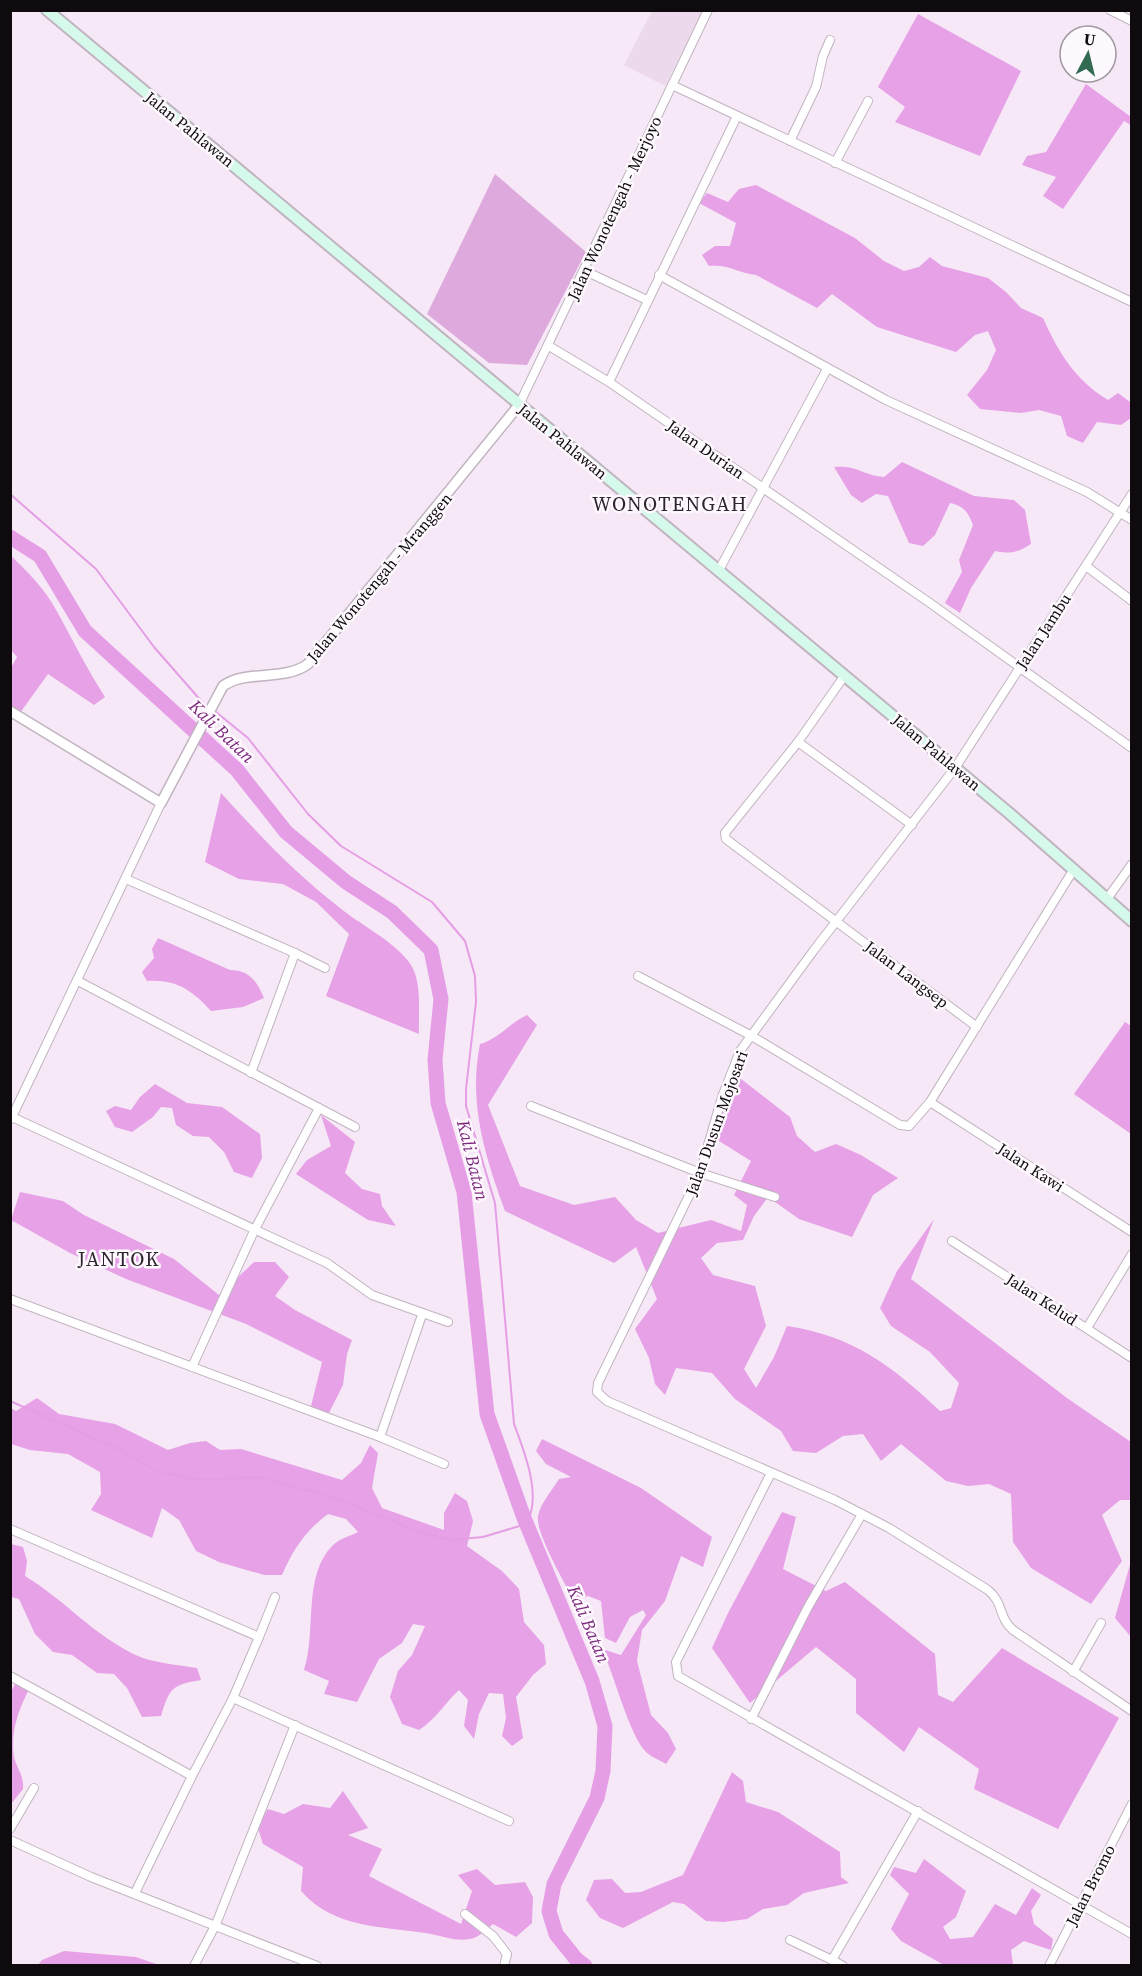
<svg xmlns="http://www.w3.org/2000/svg" width="1142" height="1976" font-family="'Source Serif 4',serif">
  <rect width="100%" height="100%" fill="#f6e8f6"/>
  <!-- built -->
  <path fill="#edd9ec" d="M652,11H703L665,86L624,65Z"/>
  <!-- green -->
  <path fill="#dea9dd" d="M495,174L586,252L527,365L489,363L427,314Z"/>
  <!-- forest -->
  <g fill="#e7a1e7">
    <path d="M918,14L1021,71L980,156L895,122L905,107L878,87Z"/>
    <path d="M1086,84L1131,117V125L1124,121L1063,209L1043,196L1056,177L1022,165L1027,156L1046,152Z"/>
    <path d="M756,185L855,238L884,261L904,271L919,267L930,257L942,266L988,278L1006,292L1021,308L1043,318C1059,353 1074,379 1108,400L1118,393L1130,402L1131,418L1121,425L1097,422L1083,443L1067,436L1061,416L1039,410L1021,413L980,409L967,395L987,370L996,350L988,331L975,335L956,352L877,327L832,294L817,308L756,275C737,273 730,264 709,266L702,255L715,246H730L736,223L699,203L707,193L728,202L739,189Z"/>
    <path d="M902,462L974,496L1014,500L1025,510L1031,544C1017,553 1010,554 995,551L971,588L960,613L945,603L962,572L959,560L973,525C968,512 964,506 950,503L935,535L923,546L909,543L888,496L876,494L862,503L851,495L834,467C857,465 862,475 884,477Z"/>
    <path d="M10,555C27,571 44,588 55,608C72,638 86,668 105,697L94,705L48,674L20,713L11,706V668L17,657L11,650Z"/>
    <path d="M221,793C258,834 296,874 340,908C362,926 391,939 409,962C423,980 418,1012 419,1034L326,996L349,934L316,902L283,884L239,879L205,862Z"/>
    <path d="M158,938L230,970C249,970 257,981 264,998L243,1007L211,1011C192,990 176,979 147,981L142,972L154,958L152,949Z"/>
    <path d="M527,1015L537,1025L488,1105L520,1186L574,1205L615,1197L636,1220L658,1233L711,1220L741,1231L747,1205L734,1195L751,1161L711,1136L736,1075L790,1117L797,1136L815,1152L836,1144L861,1155L898,1178L873,1195L852,1237L799,1219L768,1197L754,1216L743,1240L717,1243L701,1258L713,1275L755,1286L766,1326L744,1369L756,1388L774,1357L787,1326C854,1336 892,1366 940,1411L951,1408L959,1383L930,1352L891,1326L880,1308L897,1271L934,1219L911,1279L1067,1398L1131,1442V1500H1120L1102,1515L1122,1561L1091,1604L1031,1568L1013,1542L1011,1494L989,1484L968,1486L946,1481L901,1444L881,1461L863,1434L843,1436L816,1453L793,1451L781,1431L735,1399L712,1373L676,1368L665,1395L655,1384L649,1358L635,1329L657,1299L636,1247L614,1263L505,1211C485,1156 468,1103 480,1044C498,1039 510,1023 527,1015Z"/>
    <path d="M1125,1022L1131,1026V1134L1074,1094Z"/>
    <path d="M155,1084L187,1103L222,1107L260,1134L262,1158L252,1178L234,1172L224,1152L209,1137L193,1136L176,1125L172,1108L161,1107L153,1117L132,1132L115,1127L106,1111L115,1106L131,1110L140,1097Z"/>
    <path d="M321,1115L355,1142L345,1173L362,1189L380,1194L382,1206L396,1226L368,1220L296,1174L307,1160L331,1146Z"/>
    <path d="M20,1192L63,1201L84,1215L174,1259L219,1295L254,1262H275L289,1277L275,1296L295,1310L352,1340L347,1354L343,1385L327,1417L310,1410L322,1362L246,1324L126,1279L70,1253L11,1220Z"/>
    <path d="M37,1398L59,1414L115,1424L168,1450L190,1443L206,1441L220,1450L241,1449L342,1480L361,1463L370,1445L378,1453L372,1488L382,1508L444,1530V1513L455,1493L467,1501L473,1521L467,1546L502,1571L519,1589L524,1622L544,1645L546,1664L533,1675L516,1697L523,1738L512,1746L502,1736L506,1718L503,1694L489,1693L479,1714L474,1739L464,1726L468,1700L459,1690C444,1704 436,1719 419,1730L402,1724L390,1697L398,1671L412,1655L425,1626L413,1624L402,1643L379,1659L357,1702L324,1694L329,1681L304,1670C317,1630 302,1576 333,1545C339,1539 350,1536 358,1532L346,1519L328,1514C305,1531 293,1550 282,1575H264L219,1562L196,1551L179,1520L162,1508L152,1538L91,1510L101,1494L100,1472L68,1454L30,1450L11,1444V1408L16,1411Z"/>
    <path d="M542,1439L641,1488L712,1537L703,1567L681,1556L665,1601L642,1630L637,1661L651,1715L668,1733L676,1749L666,1764C660,1760 651,1757 646,1752C629,1735 614,1674 602,1649L621,1655L646,1615L643,1610L630,1617L616,1643L605,1638L601,1601L588,1596L574,1602C566,1584 535,1533 538,1516C540,1504 553,1489 559,1479L571,1477L546,1464L536,1451Z"/>
    <path d="M782,1512L796,1517L783,1569L826,1591L845,1582L935,1654L938,1695L953,1702L1002,1648L1119,1718L1058,1829L974,1789L979,1769L919,1727L904,1752L856,1713V1679L816,1647L750,1703L712,1648L728,1613Z"/>
    <path d="M11,1544L23,1547L27,1561L25,1576C65,1600 95,1637 138,1656C155,1663 178,1665 197,1668L201,1680C171,1685 170,1688 161,1716L142,1717L127,1688L114,1674L97,1673L72,1655L53,1652L35,1634L19,1599L11,1597Z"/>
    <path d="M1131,1561V1637L1115,1618Z"/>
    <path d="M17,1680L30,1687C19,1709 10,1731 14,1757C17,1769 24,1775 23,1789L11,1804V1692Z"/>
    <path d="M732,1772L743,1781L746,1802L778,1812L840,1852L841,1877L849,1883L804,1893L787,1905L763,1909L747,1919L724,1922L706,1921L684,1904L673,1902L623,1928L600,1918L586,1900L594,1880L612,1879L625,1893L641,1892L683,1875Z"/>
    <path d="M343,1791L368,1828L348,1835L382,1849L369,1876L461,1924L472,1891L458,1875L477,1869L495,1885L525,1882L533,1897L532,1923L516,1937L493,1924C487,1929 478,1938 470,1939C455,1942 440,1935 425,1933C379,1926 334,1928 301,1891L303,1867L263,1844L257,1825L268,1809L284,1814L303,1804L330,1808Z"/>
    <path d="M924,1859L966,1891L956,1917L943,1927L950,1939L973,1937L995,1904L1016,1915L1032,1888L1041,1895L1031,1911L1034,1924L1053,1939L1051,1950L1024,1941L1011,1950L1013,1965H944L901,1941L891,1929L909,1894L890,1875L894,1867L916,1873Z"/>
    <path d="M64,1951L136,1957L159,1965H38L42,1960Z"/>
  </g>
  <g fill="none" stroke-linecap="round" stroke-linejoin="round">
    <!-- stream -->
    <g stroke="#e59ee5" stroke-width="2">
      <path d="M10,494L96,569L154,647L203,703"/>
      <path d="M10,1401L116,1448L157,1471L185,1478L208,1480L258,1477L338,1499L415,1530L449,1540L483,1537L526,1524C543,1497 524,1451 514,1424L495,1203L466,1106V1089L476,1002L475,976L465,941L432,902L341,846L308,814L248,738L216,712"/>
    </g>
    <!-- river -->
    <path stroke="#e59ee5" stroke-width="15" d="M10,537L40,556L85,631L237,770L286,832L346,882L392,912L431,950L441,999L435,1060L438,1103L464,1192L487,1414L524,1518L592,1681L605,1726L603,1771L597,1798L554,1884L549,1911L556,1934L576,1959L585,1966"/>
    <!-- minor casing -->
    <g stroke="#c1b4c1" stroke-width="10">
      <g id="minor">
        <path d="M1110,10L1132,21"/>
        <path d="M672,85L1132,302"/>
        <path d="M737,116L609,382L930,603L1132,748"/>
        <path d="M790,141L816,87L823,56L830,40"/>
        <path d="M835,163L868,101"/>
        <path d="M585,271L647,300"/>
        <path d="M659,275L886,400L1087,492L1132,520"/>
        <path d="M549,346L609,382"/>
        <path d="M519,405L708,10"/>
        <path d="M1132,494L955,768L814,950L740,1051L722,1097L700,1173L598,1383L597,1392L607,1401L835,1500L889,1528L988,1590C1004,1603 998,1617 1013,1630L1132,1711"/>
        <path d="M1086,566L1132,601"/>
        <path d="M719,570L827,369"/>
        <path d="M845,675L798,742L725,833L726,839L977,1027"/>
        <path d="M798,742L912,825"/>
        <path d="M126,879L295,953L251,1073"/>
        <path d="M1107,899L1132,864"/>
        <path d="M295,953L325,968"/>
        <path d="M638,976L750,1035L900,1125L909,1126L930,1102L1074,869"/>
        <path d="M78,981L355,1127"/>
        <path d="M930,1102L1132,1232"/>
        <path d="M531,1106L700,1173L775,1197"/>
        <path d="M12,1117L327,1263L372,1295L448,1322"/>
        <path d="M11,1119L161,803"/>
        <path d="M952,1241L1132,1358"/>
        <path d="M10,1299L380,1437L444,1464"/>
        <path d="M1087,1328L1132,1254"/>
        <path d="M192,1367L254,1231L319,1108"/>
        <path d="M380,1437L422,1315"/>
        <path d="M771,1473L676,1662L678,1676L1132,1934"/>
        <path d="M10,1529L259,1637L233,1698L192,1776L10,1676"/>
        <path d="M259,1637L275,1597"/>
        <path d="M1073,1672L1101,1623"/>
        <path d="M233,1698L509,1821"/>
        <path d="M751,1719L808,1607L862,1514"/>
        <path d="M10,1829L34,1788"/>
        <path d="M10,1840L91,1877L317,1966"/>
        <path d="M135,1893L192,1776"/>
        <path d="M465,1914L493,1936L507,1954L504,1966"/>
        <path d="M790,1940L832,1960L918,1811"/>
        <path d="M832,1960L843,1966"/>
        <path d="M194,1966L216,1924L295,1725"/>
        <path d="M1049,1966L1132,1804"/>
      </g>
    </g>
    <!-- tertiary casing -->
    <g stroke="#c1b4c1" stroke-width="12">
      <path id="tertiary" d="M10,711L161,803L223,686C247,669 283,682 308,664L519,405"/>
    </g>
    <!-- secondary casing -->
    <g stroke="#c1b4c1" stroke-width="14">
      <path id="secondary" d="M47,10L1009,813L1132,921"/>
    </g>
    <!-- minor -->
    <use href="#minor" stroke="#fff" stroke-width="8"/>
    <!-- tertiary -->
    <use href="#tertiary" stroke="#fff" stroke-width="9"/>
    <!-- secondary -->
    <use href="#secondary" stroke="#d5f9ea" stroke-width="10"/>
  </g>
  <g text-anchor="middle" dominant-baseline="central" stroke-width="5" stroke-linejoin="round" paint-order="stroke">
    <!-- street labels -->
    <g font-size="16" fill="#0e0a0e" stroke="#fef9fe">
      <text transform="translate(190 129) rotate(39)">Jalan Pahlawan</text>
      <text transform="translate(614 208) rotate(-65)">Jalan Wonotengah - Merjoyo</text>
      <text transform="translate(563 441) rotate(39)">Jalan Pahlawan</text>
      <text transform="translate(706 449) rotate(35)">Jalan Durian</text>
      <text transform="translate(379 577) rotate(-50)">Jalan Wonotengah - Mranggen</text>
      <text transform="translate(1043 631) rotate(-57)">Jalan Jambu</text>
      <text transform="translate(937 752) rotate(40)">Jalan Pahlawan</text>
      <text transform="translate(907 974) rotate(37)">Jalan Langsep</text>
      <text transform="translate(716 1123) rotate(-70)">Jalan Dusun Mojosari</text>
      <text transform="translate(1031 1167) rotate(33)">Jalan Kawi</text>
      <text transform="translate(1042 1299) rotate(33)">Jalan Kelud</text>
      <text transform="translate(1090 1885) rotate(-63)">Jalan Bromo</text>
    </g>
    <!-- water labels -->
    <g font-size="18" font-style="italic" fill="#7d2b7f" stroke="#fef9fe">
      <text transform="translate(222 731) rotate(44)">Kali Batan</text>
      <text transform="translate(473 1160) rotate(76)">Kali Batan</text>
      <text transform="translate(589 1624) rotate(67)">Kali Batan</text>
    </g>
    <!-- quarter labels -->
    <g font-size="20" letter-spacing="1.5" fill="#2f252f" stroke="#fef9fe">
      <text x="670" y="504">WONOTENGAH</text>
      <text x="119" y="1259">JANTOK</text>
    </g>
  </g>
  <!-- border -->
  <rect width="1142" height="1976" fill="none" stroke="#0e0a0e" stroke-width="24"/>
  <!-- north arrow -->
  <g transform="translate(1088 54) rotate(7)"><circle r="28" fill="#fef9fe" stroke="#9e999e" stroke-width="1.5"/>
  <path d="M0-4.5L10 22L0 15L-10 22Z" fill="#326a52"/>
  <text y="-9" font-size="16" font-weight="bold" text-anchor="middle" fill="#0e0a0e">U</text>
  </g>
</svg>
